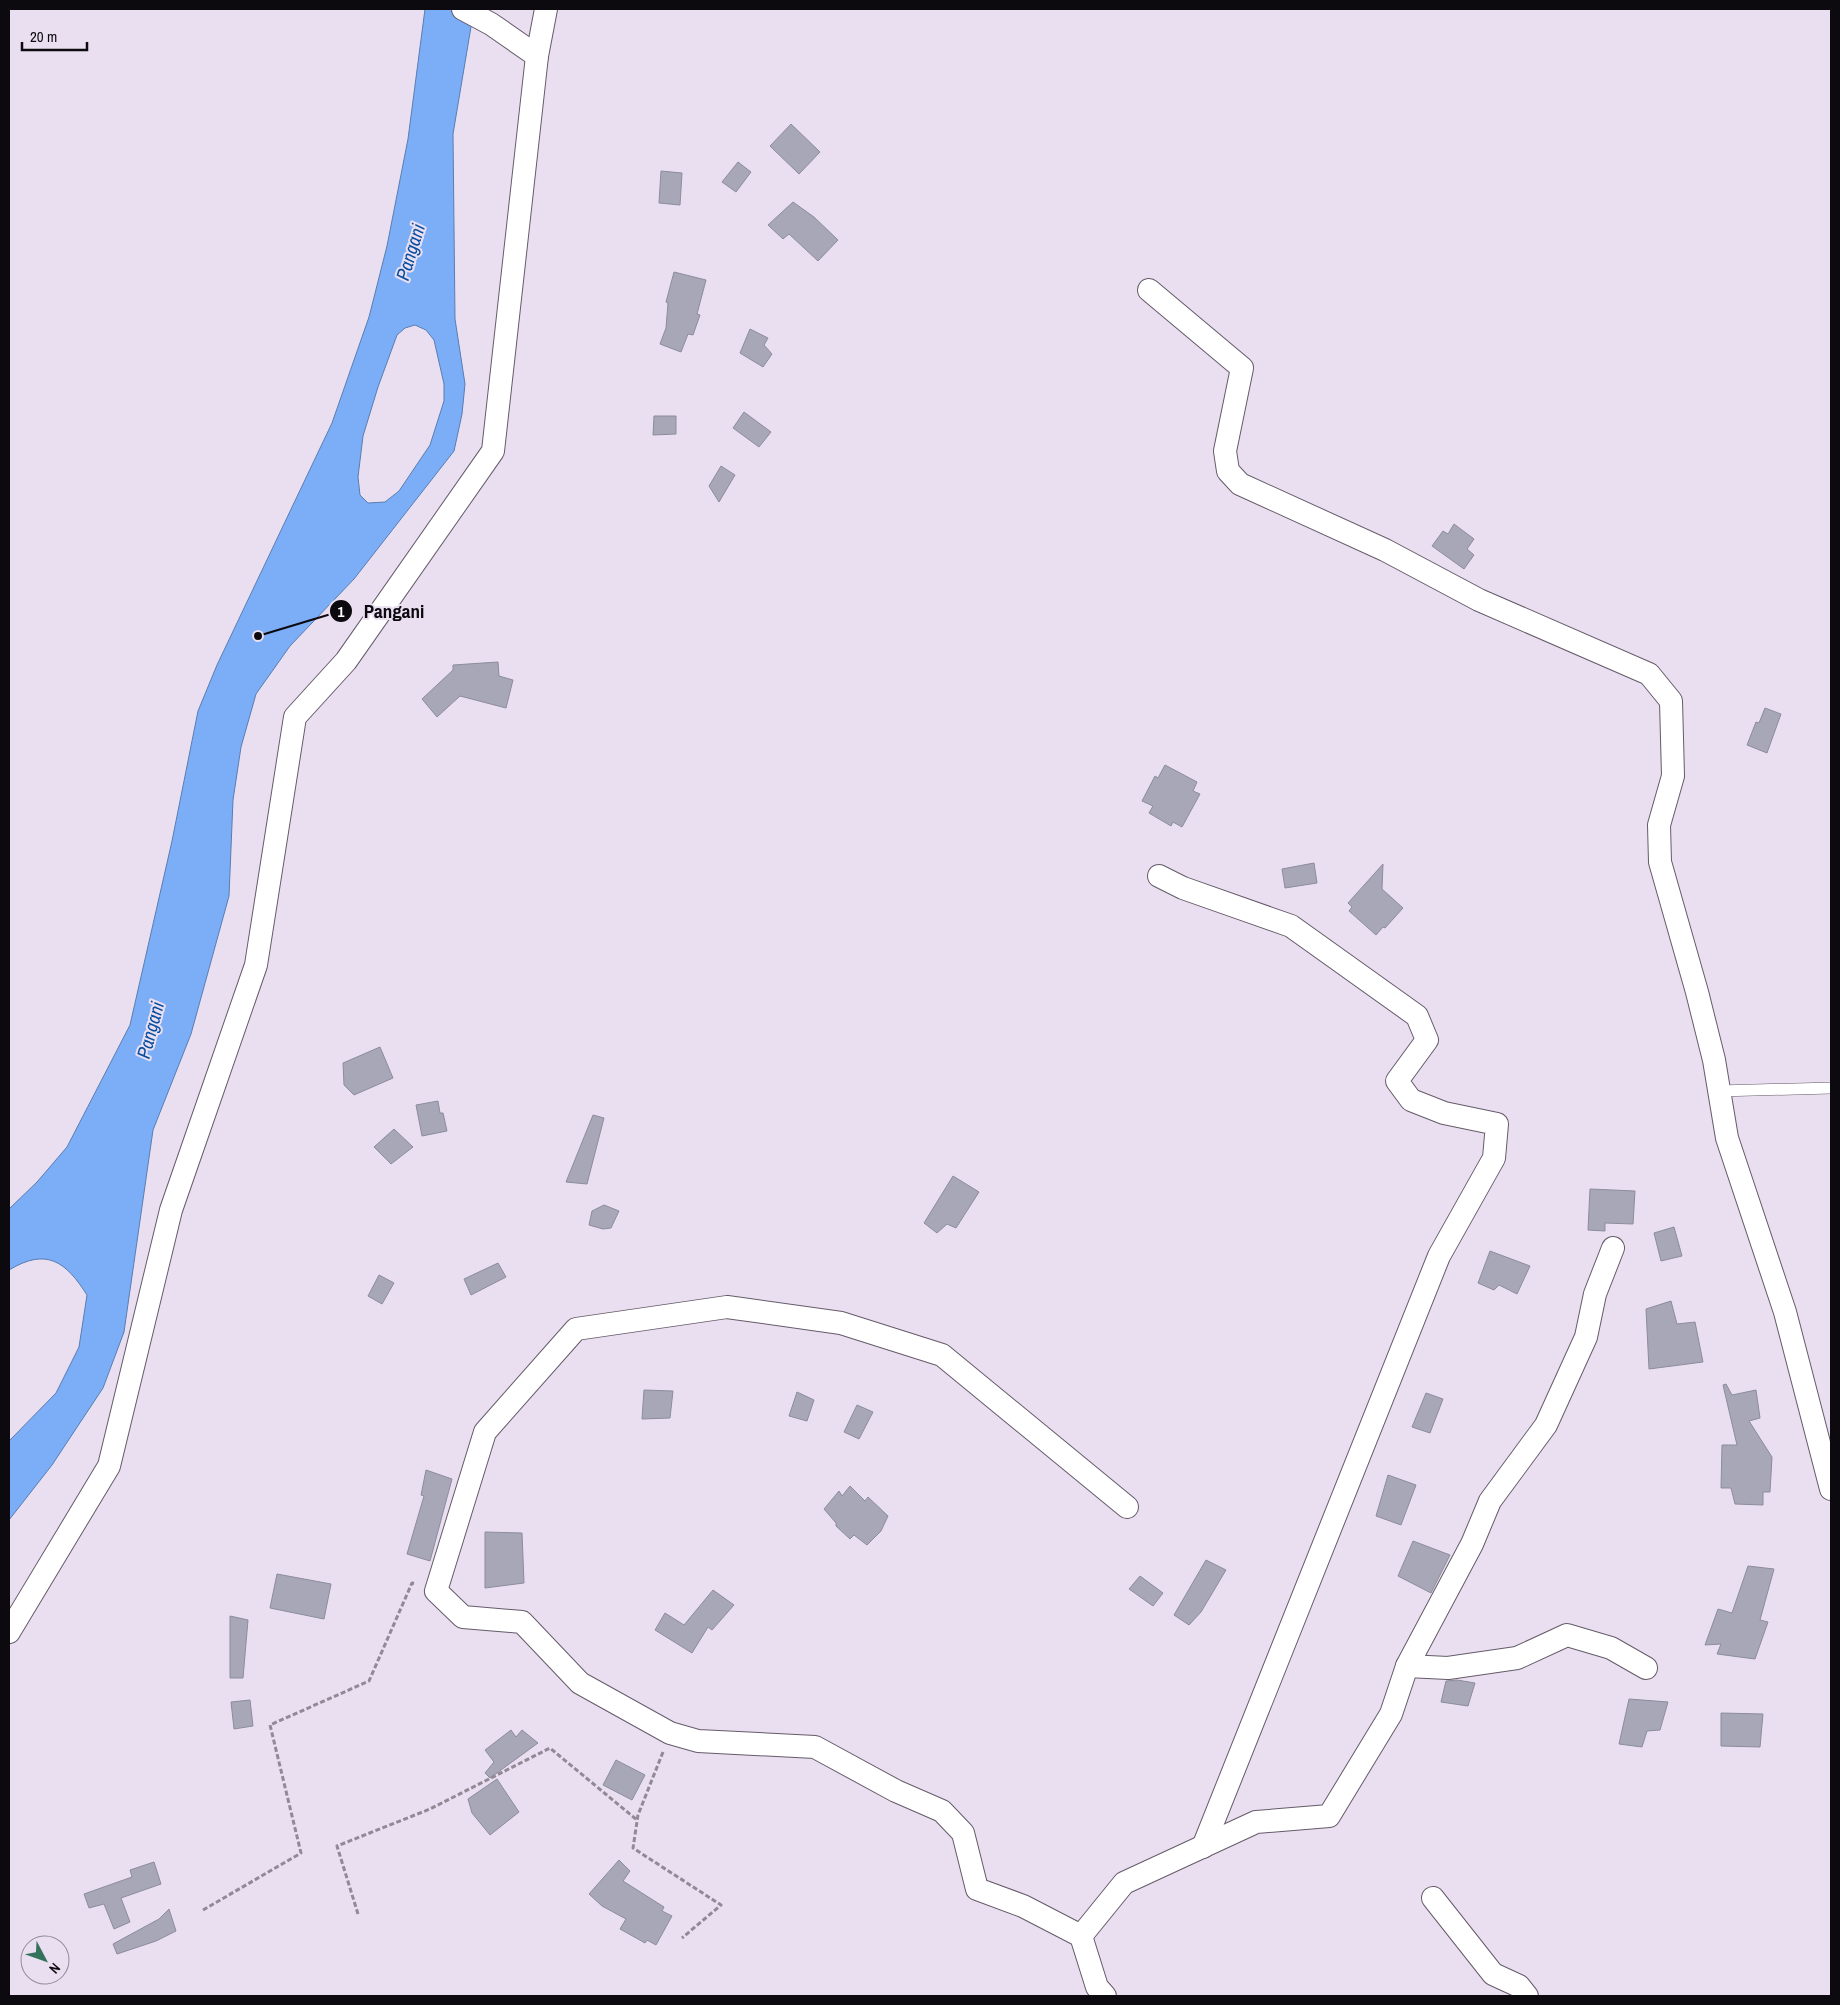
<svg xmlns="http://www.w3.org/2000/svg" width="1840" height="2005" font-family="'Archivo Narrow',sans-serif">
  <rect width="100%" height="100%" fill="#eadff0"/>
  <!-- water -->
  <path fill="#7baef7" stroke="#5a7db1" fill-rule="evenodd" d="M425,9H474L453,134L455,319L465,384L462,414L454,451L354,579L290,646L256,694L241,747L233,800L229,896L191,1034L153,1130L124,1332L103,1388L52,1465L9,1520V1441L56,1393L79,1347L87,1295C66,1262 47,1247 9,1270V1209L37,1182L67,1147L130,1025L172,841L198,711L217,665L332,423L369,317L387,246L408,139ZM415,325L426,330L434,340L444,384V401L430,445L399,491L385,502L368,503L360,495L358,477L363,436L378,387L397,335L405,328Z"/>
  <!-- building -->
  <g fill="#a7a7b8" stroke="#8c8c9d">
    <path d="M791,124L820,152L799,174L770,146Z"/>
    <path d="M738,162L751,172L736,192L722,182Z"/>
    <path d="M661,171L682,173L680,205L659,203Z"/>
    <path d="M793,202L814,217L838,240L818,261L789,234L783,239L768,225Z"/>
    <path d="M674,272L706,280L697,314L700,315L693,335L688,334L681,352L660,344L666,328L668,303L666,302Z"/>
    <path d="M750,329L768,338L764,345L772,354L763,367L740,353Z"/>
    <path d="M744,412L771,432L759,447L733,428Z"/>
    <path d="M654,416H676V434L653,435Z"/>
    <path d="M721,466L735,475L719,502L709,486Z"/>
    <path d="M1454,524L1474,539L1467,549L1474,555L1464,569L1432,546L1443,531L1448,534Z"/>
    <path d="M498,662L499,676L513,680L506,708L460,696L437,717L422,699L453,670V665Z"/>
    <path d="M1765,708L1781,714L1767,753L1747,745L1756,722L1759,723Z"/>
    <path d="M1165,765L1197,782L1193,791L1200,794L1182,827L1173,822L1171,826L1149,813L1153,806L1142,801L1155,776L1158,778Z"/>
    <path d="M1314,863L1317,883L1285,888L1282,869Z"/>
    <path d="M1383,864L1382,889L1403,908L1385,928L1383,927L1376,935L1349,911L1352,907L1348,903Z"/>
    <path d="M380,1047L393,1078L354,1095L344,1085L343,1063Z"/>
    <path d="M438,1101L440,1113H443L447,1131L422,1136L416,1105Z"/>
    <path d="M593,1115L604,1118L587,1184L566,1182Z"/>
    <path d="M394,1129L413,1147L391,1164L374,1147Z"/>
    <path d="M953,1176L979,1192L956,1228L947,1224L937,1233L924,1223Z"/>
    <path d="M1590,1189L1635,1191L1633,1224L1605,1223V1231L1588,1230Z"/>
    <path d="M604,1205L619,1211L611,1228L603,1229L589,1225L592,1211Z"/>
    <path d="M1674,1227L1682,1256L1661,1261L1654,1233Z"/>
    <path d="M1490,1251L1530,1266L1517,1294L1499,1285L1494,1290L1478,1283Z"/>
    <path d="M498,1263L506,1277L471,1295L464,1279Z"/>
    <path d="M379,1275L394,1283L382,1304L368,1296Z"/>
    <path d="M1671,1301L1677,1324L1695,1322L1703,1362L1649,1369L1646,1309Z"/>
    <path d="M1726,1384L1732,1395L1756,1390L1760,1418L1749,1421L1772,1457L1770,1492H1763V1505L1735,1504L1731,1488H1721L1722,1445H1737L1723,1385Z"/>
    <path d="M644,1390L673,1391L670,1418L642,1419Z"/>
    <path d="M797,1392L814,1400L807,1421L789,1416Z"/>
    <path d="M1426,1393L1443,1399L1430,1433L1412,1427Z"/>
    <path d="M857,1405L873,1412L859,1439L844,1432Z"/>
    <path d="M426,1470L452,1479L430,1561L407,1554L424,1496L421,1495Z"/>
    <path d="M1388,1475L1416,1485L1401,1525L1376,1516Z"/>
    <path d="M850,1486L865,1501L868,1497L888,1516L881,1531L867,1545L854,1535L850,1539L836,1526V1523L824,1509L839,1491L842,1496Z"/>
    <path d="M485,1532L522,1533L524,1583L485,1588Z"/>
    <path d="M1413,1541L1450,1555L1431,1593L1398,1576Z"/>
    <path d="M1206,1560L1226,1570L1201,1612L1189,1625L1174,1615Z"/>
    <path d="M1748,1566L1774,1569L1760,1620L1768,1622L1755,1659L1717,1654L1721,1644L1705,1645L1718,1609L1732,1613Z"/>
    <path d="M277,1574L331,1584L324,1619L270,1608Z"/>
    <path d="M1140,1576L1163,1593L1153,1606L1129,1589Z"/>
    <path d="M713,1590L734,1605L712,1630L708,1627L692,1653L655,1630L665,1613L684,1625Z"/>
    <path d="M230,1616L248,1620L243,1678H230Z"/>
    <path d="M1457,1680L1475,1683L1468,1706L1441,1702L1446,1681Z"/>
    <path d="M1629,1699L1668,1702L1660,1730L1647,1731L1642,1747L1619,1744Z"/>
    <path d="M250,1700L253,1726L234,1729L231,1702Z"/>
    <path d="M1721,1713L1763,1714L1760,1747L1721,1746Z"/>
    <path d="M511,1730L516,1737L522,1730L538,1743L490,1778L485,1773L494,1762L485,1750Z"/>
    <path d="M616,1760L645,1775L632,1800L603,1785Z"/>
    <path d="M497,1779L519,1812L490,1835L472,1813L468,1799Z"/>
    <path d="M619,1860L630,1871L623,1881L664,1907L662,1911L672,1916L656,1945L647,1940L645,1943L620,1929L626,1919L602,1906L589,1894Z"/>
    <path d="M154,1862L161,1884L121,1898L130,1922L114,1929L104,1904L89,1908L84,1894L132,1877L130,1870Z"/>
    <path d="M169,1909L176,1931L156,1941L117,1954L113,1944L159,1919Z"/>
  </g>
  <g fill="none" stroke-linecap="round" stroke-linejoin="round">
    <!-- lane casing -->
    <g stroke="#655b69" stroke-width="12">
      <path id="lane" d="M1719,1091L1831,1088"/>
    </g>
    <!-- street casing -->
    <g stroke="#655b69" stroke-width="24">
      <g id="street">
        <path d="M463,9L491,24L537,56"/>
        <path d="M1149,290L1242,368L1225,451L1228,471L1240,484L1385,550L1479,600L1649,674L1671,701L1673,776L1659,825L1660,862L1697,992L1714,1060L1727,1138L1785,1312L1831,1489"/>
        <path d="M1159,876L1183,888L1291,926L1417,1016L1427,1040L1397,1081L1411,1100L1444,1113L1497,1124L1494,1158L1439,1256L1203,1847"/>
        <path d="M1127,1507L942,1355L841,1323L727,1307L576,1329L485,1432L436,1591L463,1617L522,1622L580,1683L670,1733L698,1741L815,1747L896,1791L942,1811L963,1833L977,1889L1023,1906L1081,1936L1124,1883L1256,1822L1329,1816L1391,1714L1407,1666L1448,1668L1517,1658L1567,1635L1611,1648L1646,1668"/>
        <path d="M9,1632L109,1466L171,1210L256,965L295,717L346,661L493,451L537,56L546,9"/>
        <path d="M1407,1666L1472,1544L1490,1501L1546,1425L1586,1337L1595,1294L1613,1248"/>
        <path d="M1433,1898L1493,1974L1519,1986L1527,1996"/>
        <path d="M1081,1936L1097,1987L1105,1996"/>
      </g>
    </g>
    <!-- path -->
    <g stroke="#918995" stroke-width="3" stroke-dasharray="5 2.5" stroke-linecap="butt">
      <path d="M663,1752L638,1815L633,1848L721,1905L682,1938"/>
      <path d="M203,1910L301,1853L270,1725L369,1681L412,1583L416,1584"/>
      <path d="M358,1914L337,1846L430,1809L550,1748L637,1820"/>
    </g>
    <!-- lane -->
    <use href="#lane" stroke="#fff" stroke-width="11"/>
    <!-- street -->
    <use href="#street" stroke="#fff" stroke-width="22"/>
  </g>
  <g text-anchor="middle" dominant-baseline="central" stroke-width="4" stroke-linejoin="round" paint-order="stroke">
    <!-- water labels -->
    <g font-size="19" font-style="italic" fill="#074ea1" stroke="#eadff0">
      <text transform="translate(410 252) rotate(-73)">Pangani</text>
      <text transform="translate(150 1030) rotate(-75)">Pangani</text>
    </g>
  </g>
  <!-- callouts -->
  <path fill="none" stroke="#0d0a0f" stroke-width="2" d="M258 636L341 611"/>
  <g fill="#0d0a0f" stroke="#eadff0" stroke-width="2">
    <circle cx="258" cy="636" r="5"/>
    <circle cx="341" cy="611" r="12"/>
  </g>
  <g font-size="15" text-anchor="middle" font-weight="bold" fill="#fff">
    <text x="341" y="617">1</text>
  </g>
  <g font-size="19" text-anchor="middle" font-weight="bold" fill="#0d0a0f" stroke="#eadff0" stroke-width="4" stroke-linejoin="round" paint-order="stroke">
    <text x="394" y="618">Pangani</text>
  </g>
  <!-- border -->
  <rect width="1840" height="2005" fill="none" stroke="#0d0a0f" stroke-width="20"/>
  <!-- north arrow -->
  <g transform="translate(45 1960) rotate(131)"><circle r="24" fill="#eadff0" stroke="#928a96"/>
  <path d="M0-4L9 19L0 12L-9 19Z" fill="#34715d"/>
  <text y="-8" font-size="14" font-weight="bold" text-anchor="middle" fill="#0d0a0f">N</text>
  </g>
  <!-- scale -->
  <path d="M22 42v8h65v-8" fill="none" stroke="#0d0a0f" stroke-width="2.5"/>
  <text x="30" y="42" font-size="15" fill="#0d0a0f" stroke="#eadff0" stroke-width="4" paint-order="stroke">20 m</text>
</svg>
